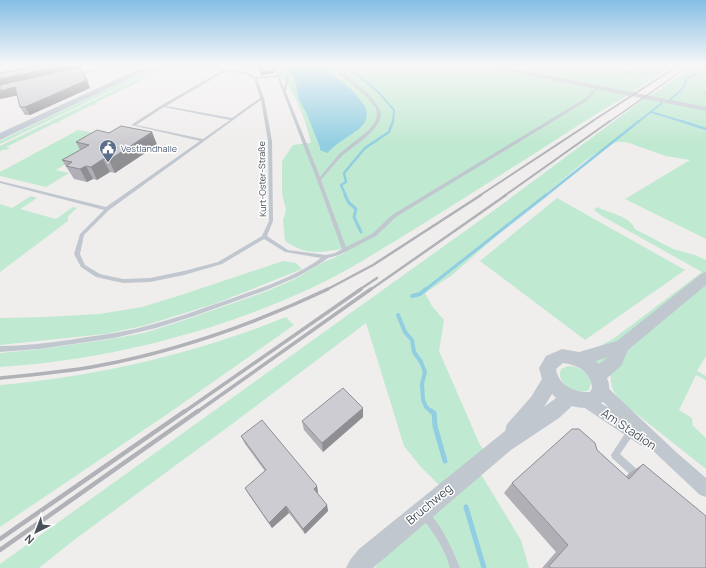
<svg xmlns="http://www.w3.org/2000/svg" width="706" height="568" font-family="Manrope,sans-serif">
  <rect width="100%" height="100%" fill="#f0eded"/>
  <!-- green -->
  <g fill="#c0e9d1">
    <path d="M157,65H164L0,144V141L6,138Z"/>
    <path d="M166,65H172L159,71L162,72H157L132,85L135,86H130L95,103L98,104L92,105L58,122L61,123H55L6,147L10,149C6,150 4,149 0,151V146Z"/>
    <path d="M272,65H672L629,95C601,110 573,129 546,146C485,185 424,224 362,261C259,322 119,360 0,367V353L33,350L105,340L144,333L179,322L265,292L295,279L324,262L345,253L341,249C318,253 305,255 285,241L283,220L286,210L282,193V161L293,145L311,143C307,125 300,106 291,90C286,80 276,75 272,65Z"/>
    <path d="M695,65H706V239L625,199L690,160L666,156L626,142H616L608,146L586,160L519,216L451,276L425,293L432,306L444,320L439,351L480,445L494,463L479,471L521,540L529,568H375L387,553L448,494L420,466L404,446L366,323L228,427L74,540L39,568H0V564L493,211L648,96L656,92Z"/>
    <path d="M78,130L117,137L102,142L56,170L69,173L46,187L0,176V172Z"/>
    <path d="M31,196L37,198L20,209L56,219L73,207L77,208L68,216V221L0,272V204L12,208Z"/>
    <path d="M557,198L685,270L585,340L480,261Z"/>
    <path d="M597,207C609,213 630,216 635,229L673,249L695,255L706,260V356L697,371L706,376V380L696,375L679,410L692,418L693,426L706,438V469L624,404C616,396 610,388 611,377L584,352L596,348L613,339L702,272L602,216L594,210Z"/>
    <path d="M283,261L296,263L302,269L217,303L143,326L105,334L0,345V318L45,317L99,314L142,307L184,294Z"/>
    <path d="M286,317L294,325L166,415L0,527V385C99,376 194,354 286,317Z"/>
    <path d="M568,366C579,366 588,372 591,382L589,390C577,396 555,384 561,369Z"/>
  </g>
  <!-- water -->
  <path fill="#91cee2" d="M285,65H320L352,90L365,106L367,114L365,122L359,129L337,144L327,153L320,150V147L306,112L298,98L296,82Z"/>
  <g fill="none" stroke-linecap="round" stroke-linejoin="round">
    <!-- stream-far4 -->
    <g stroke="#91cee2" stroke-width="2">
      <path d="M342,65L361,77V79C374,85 384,99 394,110L393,122"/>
      <path d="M597,65L617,70"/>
      <path d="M624,72H633"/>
      <path d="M640,73H646"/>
      <path d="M670,100L683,88L687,79L705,67"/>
      <path d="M651,112L684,122"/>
      <path d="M638,122L662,103"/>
    </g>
    <!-- stream-far3 -->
    <g stroke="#91cee2" stroke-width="2.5">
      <path d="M681,121L706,129"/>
      <path d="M346,196L341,185L346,182L344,173L365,148L389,132L393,121"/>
      <path d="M545,196L639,121"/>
    </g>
    <!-- stream-far2 -->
    <g stroke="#91cee2" stroke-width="3">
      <path d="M345,195L349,203L356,209L354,217L361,232"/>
      <path d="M425,290L546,195"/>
    </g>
    <!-- stream-far1 -->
    <g stroke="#91cee2" stroke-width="4">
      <path d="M412,296L420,294L426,289"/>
      <path d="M398,315L405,332L412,340L414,352L421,362L425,372L422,384L423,400L426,407L432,412"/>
    </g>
    <!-- stream -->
    <g stroke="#91cee2" stroke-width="5">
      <path d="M431,411L434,413L435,426L445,461"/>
      <path d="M466,507L484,568"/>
    </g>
    <!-- service -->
    <g fill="#c0c7ce" fill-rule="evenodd">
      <path d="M192,65L246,72L255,77L277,75L273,65H275L284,88L288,70L290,69L286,92L320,177L339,154L369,130L376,120L377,114L376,108L365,95L329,65H331C343,73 380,99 381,114C381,131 352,146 341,157C334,164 328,172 321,180L346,247L372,234L392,215L586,98L597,86L599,87L588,100L396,217L376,236L339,255L328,258L318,265L297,277L264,291L194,316L156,328L114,338L39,349L0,352V346C23,346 46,343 69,340C91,336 113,334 135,329C169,321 201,309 233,298C264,287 295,277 321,258L285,252L264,239L222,264L184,275L150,282L123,283L96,277L81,267L74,254L80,234L104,210L0,183V181L106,207L200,141L131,125L162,105L223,70L193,66ZM226,71L245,74L254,78L260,98L232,118L166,106ZM277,77L317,180L342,249L335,253L326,255L288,250L267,236L273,221L272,141L264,98L257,79ZM261,100L268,141L269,221L262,236L218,262L184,271L150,278L123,279L100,274L85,265L80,254L84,235L109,210ZM164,107L230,120L203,139L136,125Z"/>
      <rect x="704" y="92" width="2" height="2"/>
      <path d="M631,428L634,429L635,432L620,454L641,473L642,476L641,479L638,480L635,479L612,458L611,455L628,429Z"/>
      <path d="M425,511C438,516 455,555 460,568H450C445,549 434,533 422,518L421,515L422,512Z"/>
    </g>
    <!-- minor -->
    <g fill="#c0c7ce" fill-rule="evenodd">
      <path d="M109,65H117L69,78L66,76Z"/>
      <path d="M601,384L606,386L676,452L706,478V497L700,495L648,446L645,447L640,445L582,406L580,401L582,396L587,395L609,408L596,394L594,390L596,386Z"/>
    </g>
    <!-- tertiary -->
    <g fill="#c0c7ce" fill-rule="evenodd">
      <path d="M484,65H496L706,107V111L487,67Z"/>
      <path d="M706,272V285L628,350L621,366L607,378C617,403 592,412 572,406L559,418L511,450L373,568H346L350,560L359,549L505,431L507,424L531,397L542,379L539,368L546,356L562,349L579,352L617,341L701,274ZM608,357L599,364L596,361ZM563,363C578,365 591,372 592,388L590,392C575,393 558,385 556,369ZM552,394L556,398L544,407Z"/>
    </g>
    <!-- secondary -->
    <path fill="#c0c8d2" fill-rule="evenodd" d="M148,65H157L0,140V133Z"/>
    <!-- rail-far4 -->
    <g stroke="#b0b2b7" stroke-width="1.5">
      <path d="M591,122L679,65"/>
      <path d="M609,122L690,65"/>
    </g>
    <!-- rail-far3 -->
    <g stroke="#b0b2b7" stroke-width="2">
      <path d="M479,196L593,121"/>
      <path d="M504,196L610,121"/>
    </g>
    <!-- rail-far2 -->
    <g stroke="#b0b2b7" stroke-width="2.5">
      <path d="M326,290L373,265L481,195"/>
      <path d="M359,290L377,278"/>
      <path d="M370,290L506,195"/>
    </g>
    <!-- rail-far1 -->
    <g stroke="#b0b2b7" stroke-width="3.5">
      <path d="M0,378C32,375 65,372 97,366C177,351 254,324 328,289"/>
      <path d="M184,412L361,289"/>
      <path d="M197,412L371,289"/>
    </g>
    <!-- rail -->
    <g stroke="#b0b2b7" stroke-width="4.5">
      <path d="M0,539L185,411"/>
      <path d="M0,550L198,411"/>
    </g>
  </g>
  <!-- wall -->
  <g fill="#afafb5">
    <path d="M35,65H79L90,88L30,115H25L20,107L17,95L0,99V73L36,66Z"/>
    <path d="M152,132L157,145L115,173L110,172L97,180L93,179L87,182L74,179L62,160L80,150L76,142L109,133Z"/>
    <path d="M363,417L323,452L304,430L302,421Z"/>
    <path d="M241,436L317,486L318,494L327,505L328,511L305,534L289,513L272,528L249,495L245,488L265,471L245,444Z"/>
    <path d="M597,450L626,477L628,474L643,464L706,568H542L556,552L504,493L512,483Z"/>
  </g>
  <!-- shaded-wall -->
  <g fill="#8f8f93">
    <path d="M67,65H79L81,70L0,87V79Z"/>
    <path d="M274,71V73L261,75L260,72Z"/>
    <path d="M87,80L90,88L30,115L25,107Z"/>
    <path d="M15,87L19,95L0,99V91Z"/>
    <path d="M152,132L157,145L115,173L109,160Z"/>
    <path d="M103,159L110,172L97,180L91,167Z"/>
    <path d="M86,166L93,179L87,182L80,169Z"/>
    <path d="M363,408V417L323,452L322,443Z"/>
    <path d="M317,486L318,493L315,496L314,489Z"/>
    <path d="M327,505L328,511L305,534L303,529Z"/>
    <path d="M286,506L289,513L272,528L269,523Z"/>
  </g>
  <!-- building -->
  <g fill="#ccccd2" stroke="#8f8f93">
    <path d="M38,65H67L0,79V73L39,66Z"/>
    <path d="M258,65H272L274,71L260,72Z"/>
    <path d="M80,67L87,80L25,107H20L15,87L0,91V85Z"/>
    <path d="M121,126L152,132L109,160L103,159L91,167L86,166L80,169L66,166L72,162L62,160L89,145L76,142L97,130L109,133Z"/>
    <path d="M343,388L363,408L322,443L302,421Z"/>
    <path d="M262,420L317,486L314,489L327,505L303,529L286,506L269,523L245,488L266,470L241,436Z"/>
    <path d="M572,429H579L595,443L597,450L629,479L643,464L706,516V568H551L549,566L568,545L512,483Z"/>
  </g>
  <!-- sky -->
  <linearGradient id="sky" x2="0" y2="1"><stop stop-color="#85bee6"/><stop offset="0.45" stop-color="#f8f7f7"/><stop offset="1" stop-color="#f8f7f7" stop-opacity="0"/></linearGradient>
  <rect width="706" height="144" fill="url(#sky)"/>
  <!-- icons -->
  <defs>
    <g id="civic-pin" transform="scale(0.9)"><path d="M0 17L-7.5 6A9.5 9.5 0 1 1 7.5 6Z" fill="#5c6f8a" stroke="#fff"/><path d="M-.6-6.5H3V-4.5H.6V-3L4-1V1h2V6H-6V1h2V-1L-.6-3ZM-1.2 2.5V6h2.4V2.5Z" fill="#fff"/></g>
  </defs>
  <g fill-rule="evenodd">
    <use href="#civic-pin" x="108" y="148"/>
  </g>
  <g text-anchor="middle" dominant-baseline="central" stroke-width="3" stroke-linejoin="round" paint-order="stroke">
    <!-- far-service labels -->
    <g font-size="9" fill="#4e5e75" stroke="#fff" text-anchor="start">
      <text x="121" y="148">Vestlandhalle</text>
    </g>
    <!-- far-street labels -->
    <g font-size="9" fill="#485058" stroke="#fff">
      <text transform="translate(262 179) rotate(-91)">Kurt-Oster-Straße</text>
    </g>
    <!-- near-street labels -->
    <g font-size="12" fill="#485058" stroke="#fff">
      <text transform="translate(629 429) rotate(34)">Am Stadion</text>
      <text transform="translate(429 504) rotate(-40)">Bruchweg</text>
    </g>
  </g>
  <!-- north arrow -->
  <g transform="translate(36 532) rotate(222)" stroke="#ffffff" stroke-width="3" paint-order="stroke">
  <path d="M0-3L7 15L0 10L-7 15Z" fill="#485058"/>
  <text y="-6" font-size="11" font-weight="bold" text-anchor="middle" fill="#485058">N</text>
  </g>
</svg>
